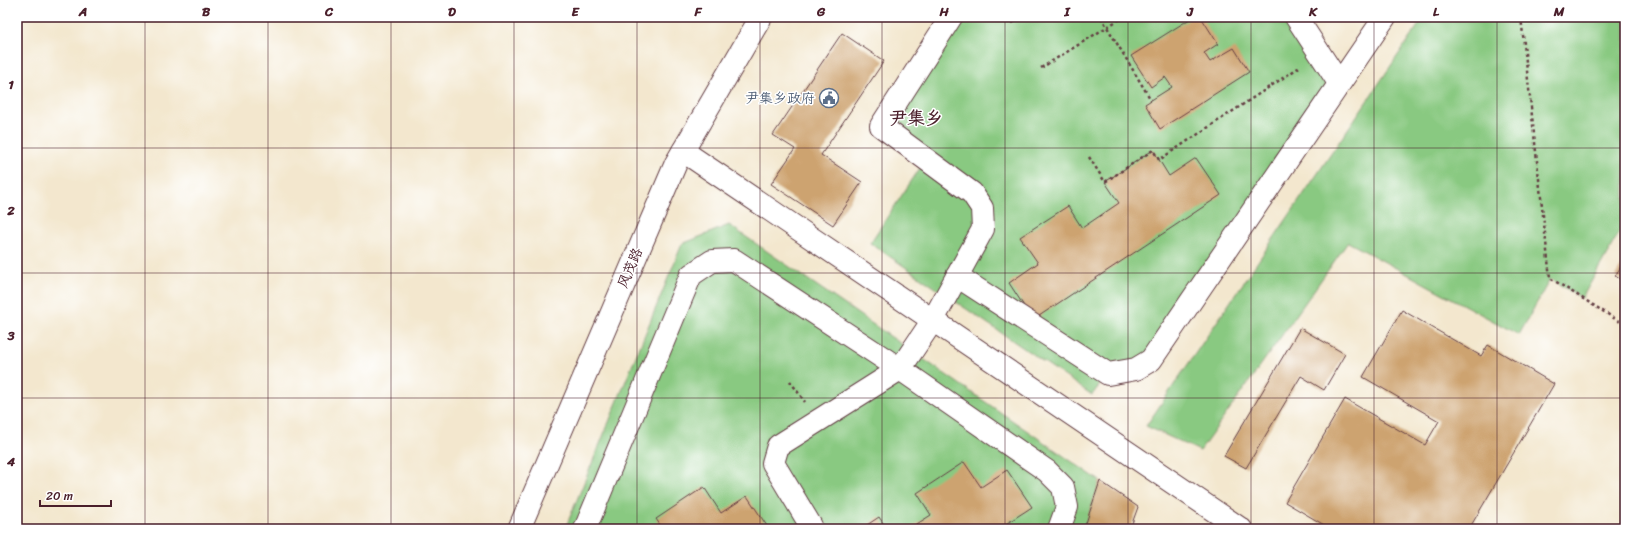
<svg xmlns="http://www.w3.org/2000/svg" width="1642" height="546" font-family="Sriracha,'LXGW WenKai TC',sans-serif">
  <rect width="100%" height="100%" fill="#fff"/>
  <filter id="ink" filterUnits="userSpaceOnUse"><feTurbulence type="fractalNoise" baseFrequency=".025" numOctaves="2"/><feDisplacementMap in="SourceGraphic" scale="8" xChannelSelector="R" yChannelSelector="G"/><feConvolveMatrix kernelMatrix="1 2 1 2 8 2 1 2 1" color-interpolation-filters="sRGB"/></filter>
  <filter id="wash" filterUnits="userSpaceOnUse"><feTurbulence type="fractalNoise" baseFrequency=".012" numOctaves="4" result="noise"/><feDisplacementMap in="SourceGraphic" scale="16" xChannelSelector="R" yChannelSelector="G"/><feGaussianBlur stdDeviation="0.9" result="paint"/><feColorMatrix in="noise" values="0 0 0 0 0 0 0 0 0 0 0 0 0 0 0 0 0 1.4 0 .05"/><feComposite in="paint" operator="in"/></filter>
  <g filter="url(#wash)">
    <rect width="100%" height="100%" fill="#f3e7ce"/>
    <!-- green -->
    <g fill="#89c981" stroke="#6a7456">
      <path d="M951,17H1296L1339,83L1151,360L1108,374L1092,395L870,243L926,159L881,126Z"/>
      <path d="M1424,17H1625V222L1582,298L1550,279L1519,335L1348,242L1200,451L1146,426Z"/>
      <path d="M729,225L1100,481L1084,529H565L682,244Z"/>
    </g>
    <g id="blocks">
      <!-- building -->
      <g fill="#cda36f">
        <path d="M1193,17H1201L1218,44L1204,53L1210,62L1234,48L1249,72L1160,129L1145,104L1172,87L1165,77L1151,87L1131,56Z"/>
        <path d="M842,33L884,61L821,155L862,182L833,225L771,184L795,149L773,135Z"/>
        <path d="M1153,150L1169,176L1196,158L1221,195L1033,320L1009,283L1038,263L1020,237L1068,206L1082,228L1119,203L1105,182Z"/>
        <path d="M1625,260V282L1615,276Z"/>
        <path d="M1402,310L1481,356L1488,345L1554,384L1469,529H1331L1285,502L1345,399L1425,445L1439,421L1363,377Z"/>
        <path d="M1300,328L1345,354L1324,390L1301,376L1246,468L1224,456Z"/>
        <path d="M964,462L981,487L1007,470L1032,507L998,529H909L931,515L917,493Z"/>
        <path d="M1100,481L1138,507L1130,529H1084Z"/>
        <path d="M704,487L721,513L747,496L769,529H663L656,519Z"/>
        <path d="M879,517L887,529H861Z"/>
      </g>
    </g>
  </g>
  <g filter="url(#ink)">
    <use href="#blocks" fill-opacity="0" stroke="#633d43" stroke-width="1"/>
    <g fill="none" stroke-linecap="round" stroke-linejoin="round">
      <!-- minor casing -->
      <g stroke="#633d43" stroke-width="24">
        <g id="minor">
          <path d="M1296,17L1339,83"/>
          <path d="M683,151L1241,529"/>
          <path d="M957,276L1108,374L1136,369L1151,360L1385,17"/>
          <path d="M519,529L676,163L761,17"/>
          <path d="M585,529L691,275L712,261L734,260L900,369L1047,471L1063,487L1067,507L1059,529"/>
          <path d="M810,529L811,526L773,463L778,446L900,369L933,320L983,229L982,208L972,193L881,126L951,17"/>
        </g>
      </g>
      <!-- path -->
      <g stroke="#633d43" stroke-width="2.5" stroke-dasharray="3 3" stroke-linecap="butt">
        <path d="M1101,17L1151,100"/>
        <path d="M1521,17L1550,278L1625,325"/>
        <path d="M1012,23L1021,17"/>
        <path d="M1041,68L1123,17"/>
        <path d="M1089,157L1105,182L1153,150L1159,160L1301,66"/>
        <path d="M790,381L805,402"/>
      </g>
      <!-- minor -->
      <use href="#minor" stroke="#fff" stroke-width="22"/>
    </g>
  </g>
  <!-- grid -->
  <path fill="none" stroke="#4a1f2b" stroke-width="1" stroke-opacity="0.55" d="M145,17V529M268,17V529M391,17V529M514,17V529M637,17V529M760,17V529M882,17V529M1005,17V529M1128,17V529M1251,17V529M1374,17V529M1497,17V529M17,148H1625M17,273H1625M17,398H1625"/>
  <!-- icons -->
  <defs>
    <g id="civic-ring" transform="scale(1)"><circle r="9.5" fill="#fff" stroke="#5c6f8a" stroke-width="1.5"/><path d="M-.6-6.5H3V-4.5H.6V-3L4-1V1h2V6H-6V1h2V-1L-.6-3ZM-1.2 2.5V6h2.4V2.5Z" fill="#5c6f8a"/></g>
  </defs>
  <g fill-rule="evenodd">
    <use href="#civic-ring" x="829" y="98"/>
  </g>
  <g text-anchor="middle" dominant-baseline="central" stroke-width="3" stroke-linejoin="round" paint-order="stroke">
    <!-- service labels -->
    <g font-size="14" fill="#4e5e75" stroke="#fff" text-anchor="end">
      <text x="815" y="98">尹集乡政府</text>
    </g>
    <!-- street labels -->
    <g font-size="14" fill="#4a1f2b" stroke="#fff">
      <text transform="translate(630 268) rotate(-67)">风茂路</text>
    </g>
    <!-- district labels -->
    <g font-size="18" font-weight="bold" fill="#4a1f2b" stroke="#fff">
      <text x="916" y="118">尹集乡</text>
    </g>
  </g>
  <!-- margin -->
  <rect width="1642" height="546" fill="none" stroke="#fff" stroke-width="44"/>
  <!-- scale -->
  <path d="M40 500v6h71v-6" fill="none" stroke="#4a1f2b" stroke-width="2"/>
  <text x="46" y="500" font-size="12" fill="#4a1f2b" stroke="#ffffff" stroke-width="3" paint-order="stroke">20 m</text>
  <rect x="22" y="22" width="1598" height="502" fill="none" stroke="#4a1f2b" stroke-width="1.5"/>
  <g font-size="13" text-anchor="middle" font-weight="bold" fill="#4a1f2b">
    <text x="83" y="16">A</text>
    <text x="206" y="16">B</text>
    <text x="329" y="16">C</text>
    <text x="452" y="16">D</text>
    <text x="575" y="16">E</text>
    <text x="698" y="16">F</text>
    <text x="821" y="16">G</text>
    <text x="944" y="16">H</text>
    <text x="1067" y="16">I</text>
    <text x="1190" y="16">J</text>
    <text x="1313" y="16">K</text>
    <text x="1436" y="16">L</text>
    <text x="1559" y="16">M</text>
    <text x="11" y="89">1</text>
    <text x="11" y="215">2</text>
    <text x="11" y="340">3</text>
    <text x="11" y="466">4</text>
  </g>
</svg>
